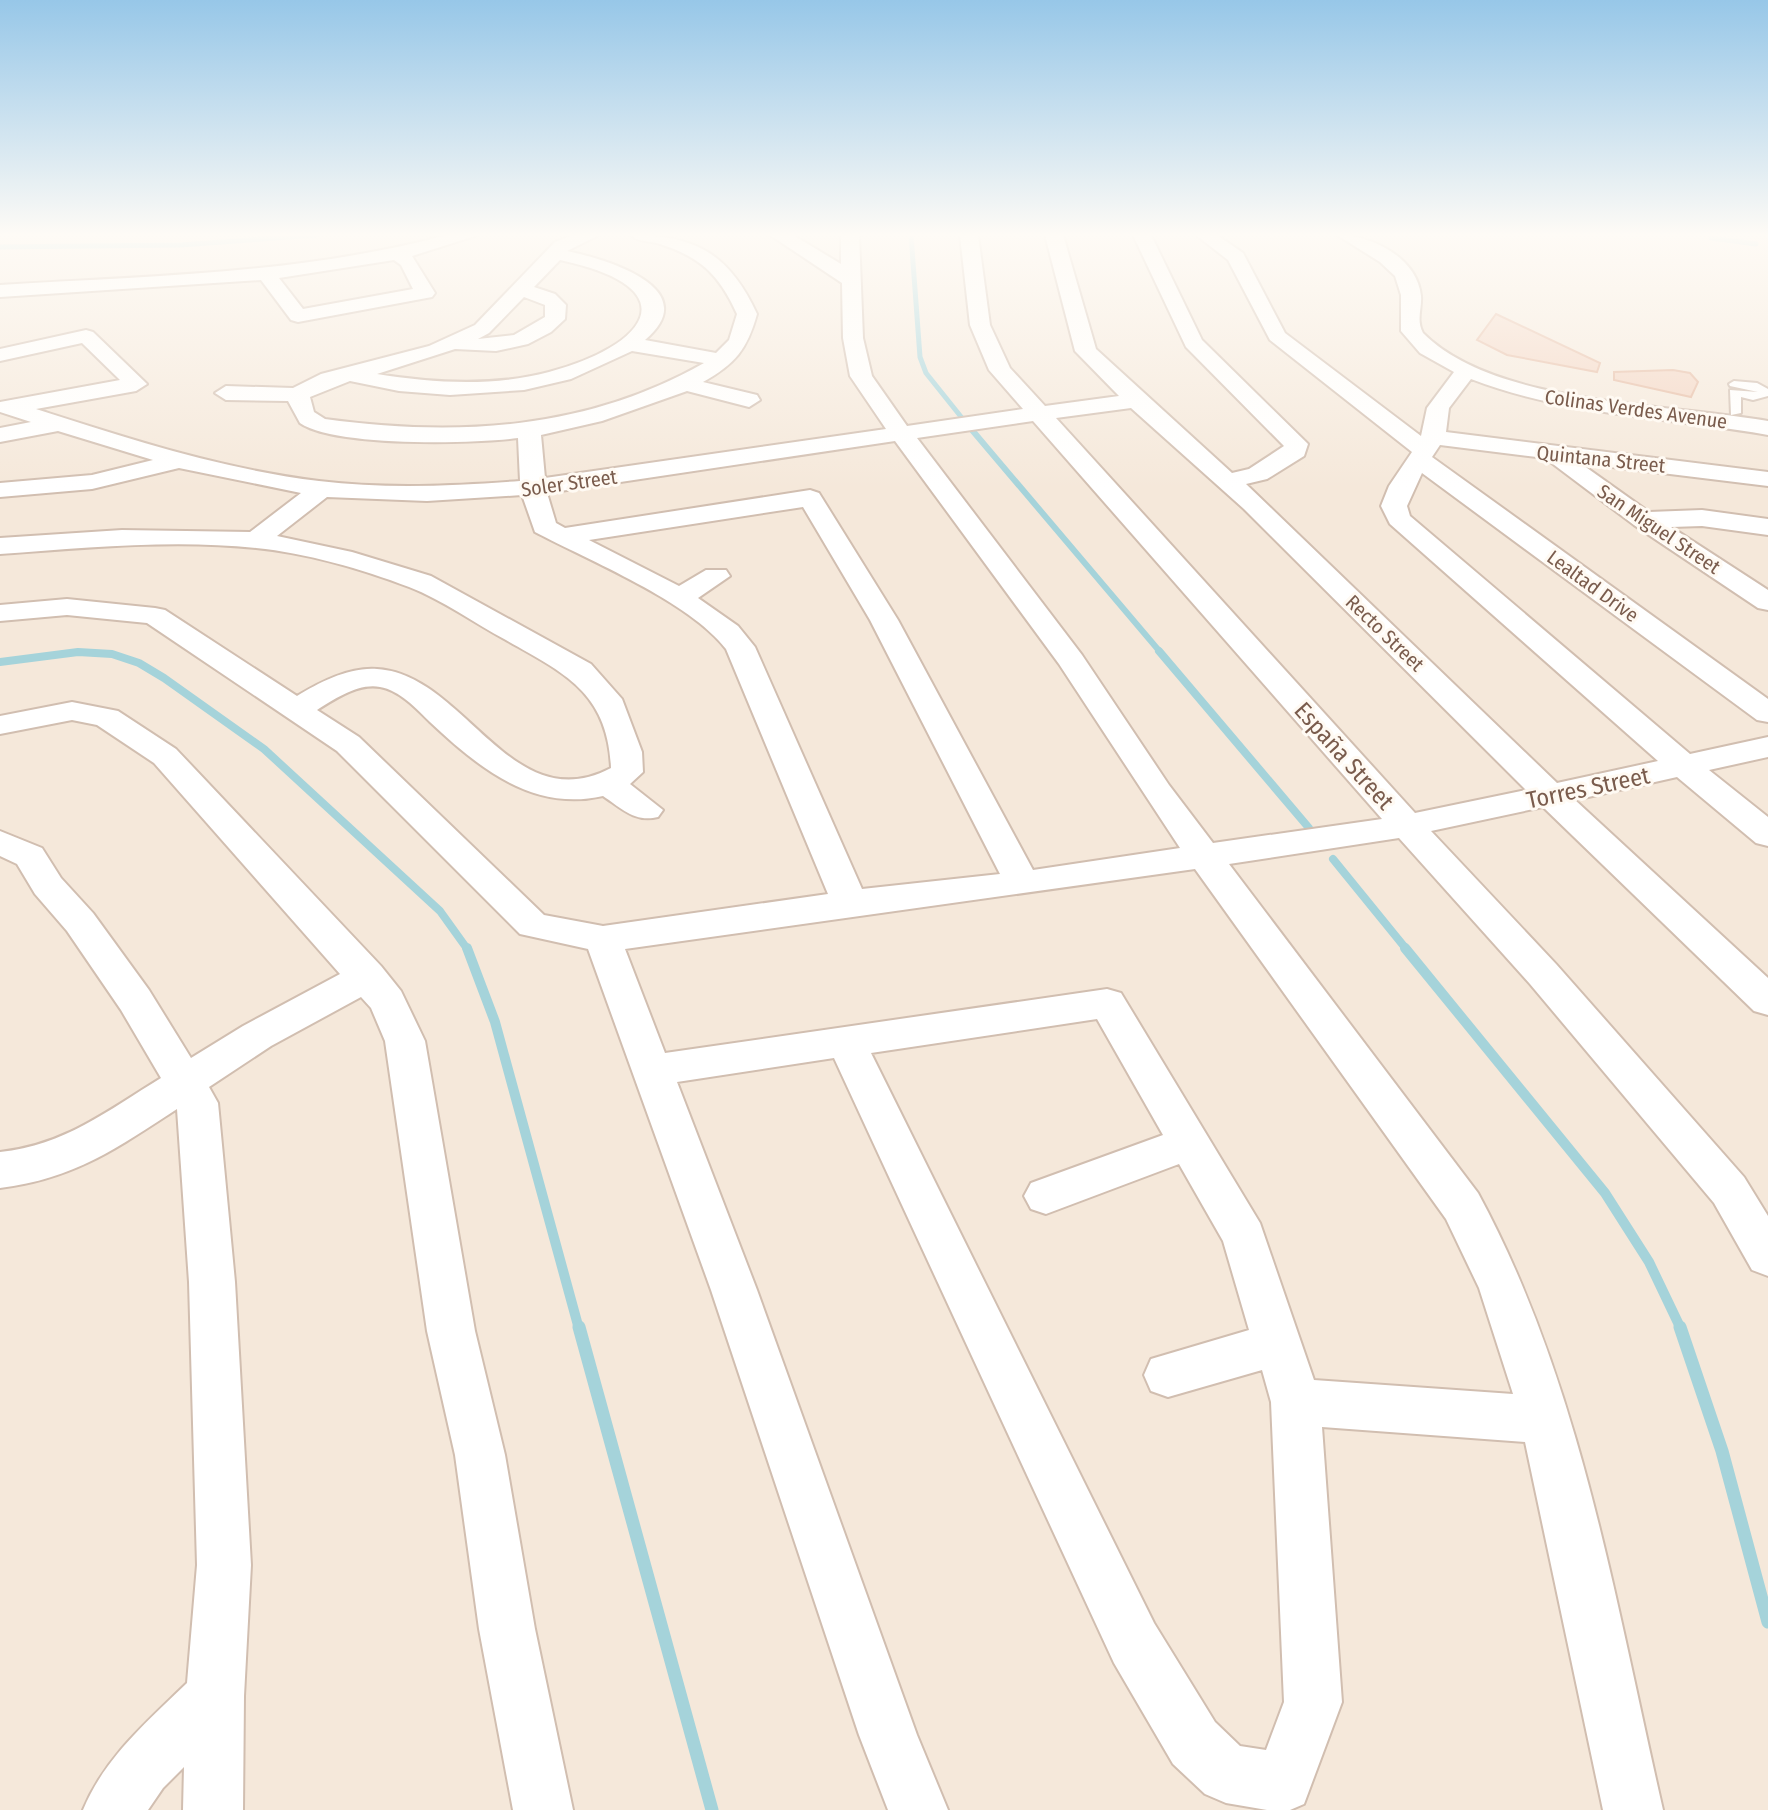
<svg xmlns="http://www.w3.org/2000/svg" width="1768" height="1810" font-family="'Fira Sans Condensed',sans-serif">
  <rect width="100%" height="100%" fill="#fdf6ec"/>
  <!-- residential -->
  <rect fill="#f5e8da" x="0" y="235" width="1768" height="1575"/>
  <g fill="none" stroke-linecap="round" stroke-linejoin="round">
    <!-- stream-far4 -->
    <g stroke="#a5d3da" stroke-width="5">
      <path d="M911,235L920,357L926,373L962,418"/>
      <path d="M1711,238L1756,244"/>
      <path d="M0,247L181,245L316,235"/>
    </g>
    <!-- stream-far3 -->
    <g stroke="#a5d3da" stroke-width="6">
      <path d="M972,430L1161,653"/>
      <path d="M73,653H89"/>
    </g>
    <!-- stream-far2 -->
    <g stroke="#a5d3da" stroke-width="8">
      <path d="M1159,651L1309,828"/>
      <path d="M0,662L78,652L112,654L139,663L164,678L264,749L440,911L468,950"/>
      <path d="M1333,859L1407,950"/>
    </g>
    <!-- stream-far1 -->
    <g stroke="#a5d3da" stroke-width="10">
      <path d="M467,948L495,1022L579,1329"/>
      <path d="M1405,948L1605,1193L1649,1262L1681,1329"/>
    </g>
    <!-- stream -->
    <g stroke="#a5d3da" stroke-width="13">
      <path d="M579,1327L712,1810"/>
      <path d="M1680,1327L1722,1451L1768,1622"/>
    </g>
  </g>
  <!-- building -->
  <g fill="#f3d5c3" stroke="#e6bba3" stroke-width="2">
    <path d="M1496,314L1600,363L1597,372L1507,355L1477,340Z"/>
    <path d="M1673,370L1690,373L1698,382L1691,397L1614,380V372Z"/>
  </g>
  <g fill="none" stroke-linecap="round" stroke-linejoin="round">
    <!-- service casing -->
    <g stroke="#d1beb0" stroke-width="4">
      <path id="service" d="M1734,381L1757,383L1768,389V396L1753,400L1741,397V413L1731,415L1730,390L1758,392L1730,386L1729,384Z"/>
    </g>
    <!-- minor casing -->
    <g stroke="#d1beb0" stroke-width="4">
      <g id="minor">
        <path d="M447,235H478L412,256L435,293L432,297L298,322L291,320L261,280L0,297V285C150,276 302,274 447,235ZM394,260L401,265L413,289L303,309L279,278Z"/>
        <path d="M573,235H599L567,251C605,259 706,288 645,340L716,353L729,340L737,314C720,276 701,257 660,244C650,241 638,242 630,235C696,235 729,254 757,314C747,350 735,364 703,382L757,395L760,400L749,407L687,391L602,421L541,435L545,478L886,429L850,376L843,338L842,283L770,235H793L841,264V235H859L863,338L872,376L907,426L1023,409L989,370L970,325L960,235H978L990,325L1010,368L1045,406L1119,396L1075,351L1045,235H1063L1096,349L1232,473L1249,469L1284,446L1186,347L1133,235H1151L1202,340L1308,444L1304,456L1267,479L1246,484L1557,783L1658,761L1390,524L1381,506L1389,486L1412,452L1270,340L1228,260L1196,235H1217L1243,253L1285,333L1421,436L1427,408L1454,372L1420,353L1401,331V295L1395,276L1380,262L1337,235C1371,235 1417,257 1421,296C1422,309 1416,320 1423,333C1494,405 1671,404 1768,421V435C1669,417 1566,416 1471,379L1449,408L1446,432L1768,472V486L1580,463L1649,512L1702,510L1768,519V535L1702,526L1671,527L1768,590V610L1758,608L1634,525L1545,458L1440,445L1432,457L1768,699V722L1757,720L1422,473L1407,506L1410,516L1690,754L1768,737V757L1709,770L1768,817V846L1756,843L1677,777L1575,800L1768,978V1015L1754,1011L1543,807L1431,831L1556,964L1744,1177L1768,1216V1276L1752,1270L1714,1203L1530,984L1399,838L1229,864L1478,1193C1581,1383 1615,1601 1663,1810H1603L1525,1442L1322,1427L1342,1702L1304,1804L1290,1810H1267L1226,1803L1205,1794L1173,1764L1114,1663L834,1058L677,1082L757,1290L917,1735L948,1810H888L859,1735L711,1290L588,949L520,934L337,751L147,623L67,615L0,621V605L67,599L155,608L165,610L297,696C320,682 349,667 377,669C465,674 511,821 611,768C608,692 564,673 506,640C474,623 443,600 409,587C362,569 306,553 256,548C172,539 84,548 0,554V538L122,530L250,532L301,493L179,468L92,489L0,497V483L92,475L153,460L58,431L0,442V428L31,422L0,412V402L120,380L82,343L0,361V349L86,330L93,332L147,384L136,391L36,409C130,439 221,469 319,481C385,489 453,486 520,481L518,438C473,444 335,447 300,423L288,401L226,400L215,393L226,386L293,388L321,374L429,346L475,325L555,242ZM560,260C691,288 647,346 549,372C493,387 433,383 377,374L455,349L496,351L528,344L551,332L565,319L566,305L555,294L534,287ZM524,297L545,305V317L514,335L478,339L489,333ZM632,351L704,363C586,430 457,437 325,419L314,412L310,397L350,381L399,391L450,395L524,390L571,379ZM1131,408L1244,509L1526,790L1415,813L1056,418ZM1033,421L1382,819L1213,843L1169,785L1082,655L917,438ZM895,441L1059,664L1180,848L1033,870L898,620L819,493L810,490L565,528L556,523L547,493ZM522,495L535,532C590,561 689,601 726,649L828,894L603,926L544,915L359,737L317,710C335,699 358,683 380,687C399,690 417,709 430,722C479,768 533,812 603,796C621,808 635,823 658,817L663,810L630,784L643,772L642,752L622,699L591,664L431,576L352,552L277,536L327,497L427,501ZM803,507L870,620L1000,874L862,889L755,647L738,626L698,598L730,576L726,570H706L679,586L589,540ZM1195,869L1446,1219L1479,1288L1513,1394L1314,1380L1260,1223L1121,993L1107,989L665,1053L625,949ZM1097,1019L1163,1135L1031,1183L1024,1196L1031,1209L1046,1214L1179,1164L1223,1241L1249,1330L1151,1359L1144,1375L1151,1391L1168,1397L1262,1370L1271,1402L1284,1702L1266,1750L1240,1746L1215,1722L1154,1623L871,1053Z"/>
        <path d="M72,702L118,711L176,749L381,966L401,991L425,1041L475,1331L505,1455L535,1629L573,1810H513L479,1629L455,1455L427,1331L385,1041L371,1008L361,997L271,1046L209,1087L218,1103L235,1282L251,1565L244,1696L243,1810H183L184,1767L163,1788L148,1810H83C105,1757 147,1722 187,1683L197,1565L189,1282L177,1109C117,1148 74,1179 0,1188V1152C65,1145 107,1111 161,1078L121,1010L67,931L35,894L17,864L0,856V831L42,848L61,878L93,913L149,990L191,1058L243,1026L340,974L154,763L97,725L72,720L0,734V716Z"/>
      </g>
    </g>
    <!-- service -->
    <use href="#service" fill="#fff" fill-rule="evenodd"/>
    <!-- minor -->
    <use href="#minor" fill="#fff" fill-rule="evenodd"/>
  </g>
  <!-- sky -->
  <linearGradient id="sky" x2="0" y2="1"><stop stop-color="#97c7e8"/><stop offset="0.48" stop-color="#fefbf6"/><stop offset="1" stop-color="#fefbf6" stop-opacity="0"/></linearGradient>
  <rect width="1768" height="489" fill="url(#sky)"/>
  <g text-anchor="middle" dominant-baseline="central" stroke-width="6" stroke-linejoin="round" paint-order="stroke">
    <!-- far-street labels -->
    <g font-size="20" fill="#7a5c4d" stroke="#fffaf3">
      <text transform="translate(1636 409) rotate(8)">Colinas Verdes Avenue</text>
      <text transform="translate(1601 459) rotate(6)">Quintana Street</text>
      <text transform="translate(569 483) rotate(-8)">Soler Street</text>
      <text transform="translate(1659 529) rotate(34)">San Miguel Street</text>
      <text transform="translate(1593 586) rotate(36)">Lealtad Drive</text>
      <text transform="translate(1385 633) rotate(44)">Recto Street</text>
    </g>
    <!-- street labels -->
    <g font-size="24" fill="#7a5c4d" stroke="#fffaf3">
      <text transform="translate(1344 756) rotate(48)">España Street</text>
      <text transform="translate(1588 788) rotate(-12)">Torres Street</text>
    </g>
  </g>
</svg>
